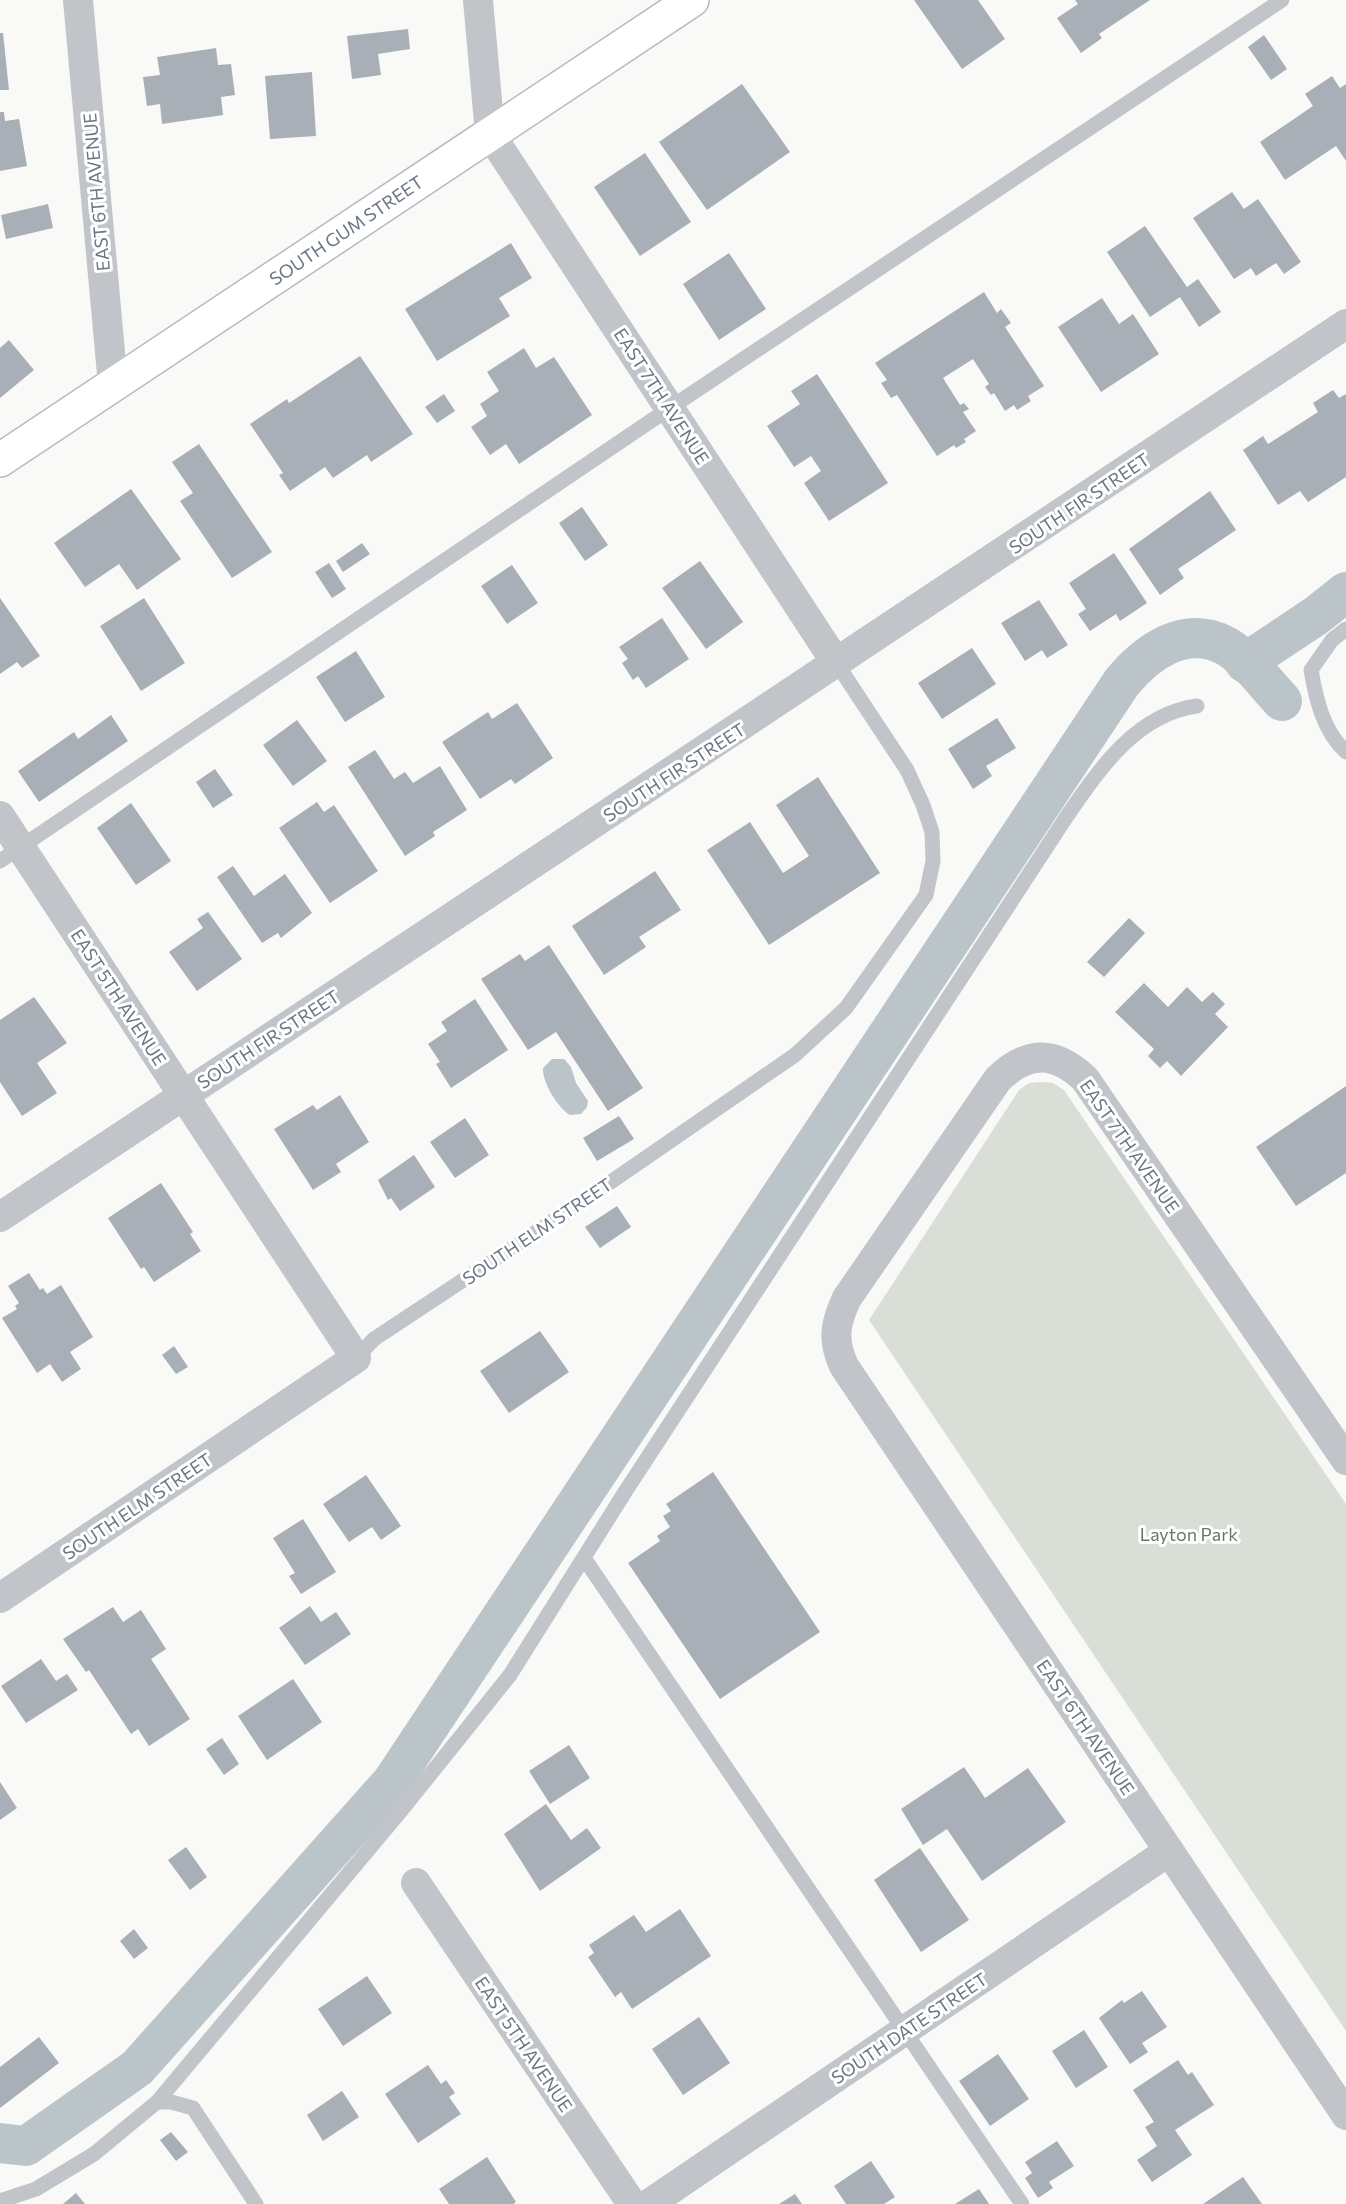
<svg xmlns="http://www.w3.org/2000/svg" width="1346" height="2204" font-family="Commissioner,sans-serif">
  <rect width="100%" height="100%" fill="#f9faf8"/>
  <!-- green -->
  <path fill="#d9ded7" d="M1041,1082L1053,1083L1064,1090L1346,1504V2031L869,1320L1019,1090L1029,1083Z"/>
  <!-- water -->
  <path fill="#bbc4c9" d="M552,1059H564L571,1067L576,1083L588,1101L587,1107L581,1114L570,1115C558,1108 542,1082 543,1068Z"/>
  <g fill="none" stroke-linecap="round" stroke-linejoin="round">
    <!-- canal -->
    <g stroke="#bbc4c9" stroke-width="40">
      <path d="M1245,663L1317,615L1346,592"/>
      <path d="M0,2143L26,2146L137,2068L392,1782L1122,682C1147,652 1185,624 1226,646C1247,658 1265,683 1282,701"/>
    </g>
  </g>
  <!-- building -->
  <g fill="#a9afb6">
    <path d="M914,0H978L1005,39L962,69Z"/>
    <path d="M1075,0H1150L1099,34L1102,38L1081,53L1057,18L1078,4Z"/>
    <path d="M408,29L410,49L378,54L381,75L352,79L347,36Z"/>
    <path d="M0,33H3L9,90H0Z"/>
    <path d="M1264,35L1287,69L1271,80L1248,47Z"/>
    <path d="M216,48L218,65L231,64L235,95L221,97L223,115L162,124L160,104L147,106L143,77L160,75L157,57Z"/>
    <path d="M312,72L316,136L270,139L265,76Z"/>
    <path d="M1332,76L1340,88L1346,84V161L1336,146L1285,180L1260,142L1313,106L1305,94Z"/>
    <path d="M742,84L790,152L707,210L659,142Z"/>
    <path d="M0,112H4L5,121L19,119L27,166L0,171Z"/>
    <path d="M645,153L691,222L640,256L594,187Z"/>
    <path d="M1232,192L1244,209L1258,199L1301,262L1284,274L1276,263L1256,276L1251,268L1234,279L1193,218Z"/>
    <path d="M48,204L53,228L6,239L1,215Z"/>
    <path d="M1145,226L1187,287L1198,279L1221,312L1199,327L1180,297L1150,317L1107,252Z"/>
    <path d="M511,243L532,278L499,298L510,316L437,361L405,309Z"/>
    <path d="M729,253L766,309L719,340L683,284Z"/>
    <path d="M984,292L997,313L1001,309L1011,323L1005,327L1044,386L1028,396L1031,401L1017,410L1014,405L1005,411L994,393L991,395L985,387L989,384L973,359L943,378L960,405L964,403L969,409L963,412L976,431L964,439L966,442L956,448L954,445L937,456L897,395L891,398L881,383L887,380L875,363Z"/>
    <path d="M1102,298L1119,324L1133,314L1159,354L1101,392L1058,327Z"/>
    <path d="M9,340L34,370L0,398V348Z"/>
    <path d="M524,348L536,368L554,357L592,415L519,464L506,444L490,455L471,427L487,416L480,404L499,391L487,372Z"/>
    <path d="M360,356L413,434L371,462L367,455L333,478L325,467L290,491L279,475L283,473L250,424L287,399L289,403Z"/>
    <path d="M817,374L888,483L829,521L804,483L821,471L811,456L794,467L767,426L800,404L791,391Z"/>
    <path d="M1333,390L1339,398L1346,394V477L1308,502L1300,491L1278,505L1243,450L1263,436L1268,444L1318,412L1313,403Z"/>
    <path d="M444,394L455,411L437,423L425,407Z"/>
    <path d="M199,444L272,552L232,578L180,501L193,493L172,462Z"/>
    <path d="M131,489L181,559L137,590L119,564L85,587L54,543Z"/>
    <path d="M1210,491L1236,530L1178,569L1184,578L1160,595L1129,549Z"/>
    <path d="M582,507L608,545L585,561L559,523Z"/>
    <path d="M362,543L370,554L343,572L336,561Z"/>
    <path d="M1114,553L1147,603L1120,621L1116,614L1090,631L1078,614L1086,609L1069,583Z"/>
    <path d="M700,561L743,622L706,649L662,588Z"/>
    <path d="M329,563L346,589L332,598L315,572Z"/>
    <path d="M512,565L538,603L507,624L481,586Z"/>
    <path d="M0,598L40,656L22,668L17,662L0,674Z"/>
    <path d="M144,598L185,663L141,691L100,626Z"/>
    <path d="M1039,600L1068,645L1047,658L1042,650L1025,661L1001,623Z"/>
    <path d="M662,618L689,659L646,688L638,676L633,680L622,663L628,659L619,647Z"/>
    <path d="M972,648L996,684L942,719L918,683Z"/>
    <path d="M356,651L385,697L345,722L316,677Z"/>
    <path d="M517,703L553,758L515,784L511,779L480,799L442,742L488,712L492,719Z"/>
    <path d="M111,715L128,741L39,802L18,771L74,732L78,739Z"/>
    <path d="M997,718L1016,748L986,766L992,776L973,789L948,749Z"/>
    <path d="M297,720L327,761L293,786L263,745Z"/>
    <path d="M375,750L394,779L405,772L413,783L440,766L467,810L433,832L435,836L405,856L348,767Z"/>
    <path d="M215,769L233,795L213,808L196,782Z"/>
    <path d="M818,777L880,873L769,945L707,850L750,822L783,873L809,856L776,805Z"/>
    <path d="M317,802L324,812L334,805L378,871L330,903L279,828Z"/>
    <path d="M131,803L171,861L136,885L97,828Z"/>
    <path d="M233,866L254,896L285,874L312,913L281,938L278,933L262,943L217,877Z"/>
    <path d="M655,871L681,910L639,937L646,947L604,975L572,926Z"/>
    <path d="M208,912L242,959L197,991L169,952L203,928L197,919Z"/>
    <path d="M1129,918L1145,933L1104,977L1087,962Z"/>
    <path d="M549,945L643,1088L608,1111L556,1032L528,1050L481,979L520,954L525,961Z"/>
    <path d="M1144,983L1168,1007L1187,987L1202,1002L1213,992L1225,1004L1215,1014L1228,1027L1181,1076L1167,1061L1160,1068L1148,1056L1154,1049L1115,1012Z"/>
    <path d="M34,997L67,1043L37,1063L57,1093L22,1116L0,1082V1020Z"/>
    <path d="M475,999L508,1050L451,1088L436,1064L440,1062L428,1044L447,1031L441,1022Z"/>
    <path d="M1346,1086V1173L1296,1206L1256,1147Z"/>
    <path d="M340,1095L369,1142L336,1164L341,1172L313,1190L274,1129L313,1105L317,1110Z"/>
    <path d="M619,1116L634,1139L597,1161L583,1138Z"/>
    <path d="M465,1118L489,1155L455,1178L430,1142Z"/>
    <path d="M414,1155L435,1187L400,1211L391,1198L388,1200L378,1180Z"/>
    <path d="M161,1183L193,1232L190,1234L201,1251L154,1282L144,1267L141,1269L108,1218Z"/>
    <path d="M617,1206L631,1227L600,1248L585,1227Z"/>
    <path d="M29,1273L40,1290L43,1288L47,1294L61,1285L93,1337L70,1352L81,1369L62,1382L50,1364L37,1373L2,1318L17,1309L15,1306L19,1303L8,1286Z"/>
    <path d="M540,1331L569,1372L509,1413L480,1371Z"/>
    <path d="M174,1346L188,1367L176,1374L162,1355Z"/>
    <path d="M713,1472L820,1632L720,1699L628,1563L660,1541L657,1536L670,1527L663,1516L671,1511L666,1504Z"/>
    <path d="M366,1475L401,1526L381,1540L372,1527L349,1542L323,1504Z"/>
    <path d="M303,1519L336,1572L301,1594L289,1576L295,1573L273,1538Z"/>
    <path d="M310,1606L321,1622L336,1612L351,1634L305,1665L279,1628Z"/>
    <path d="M113,1607L123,1622L141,1610L166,1649L151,1659L190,1719L149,1746L138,1729L131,1734L89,1670L86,1672L63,1639Z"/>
    <path d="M41,1659L56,1681L67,1674L78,1690L26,1723L1,1686Z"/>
    <path d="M293,1679L322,1722L267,1760L238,1716Z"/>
    <path d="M222,1738L239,1764L224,1775L206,1749Z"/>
    <path d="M569,1745L590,1778L550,1804L529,1771Z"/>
    <path d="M964,1767L985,1798L1028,1768L1066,1822L982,1881L947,1829L923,1845L901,1809Z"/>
    <path d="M0,1782L17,1808L0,1820Z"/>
    <path d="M546,1804L571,1840L587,1828L601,1848L540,1891L504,1834Z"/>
    <path d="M186,1847L207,1877L190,1890L168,1860Z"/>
    <path d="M920,1848L969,1920L921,1952L874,1880Z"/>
    <path d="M680,1909L711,1956L632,2009L621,1992L615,1997L588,1957L594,1953L589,1945L634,1915L646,1932Z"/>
    <path d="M134,1929L148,1948L134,1959L120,1941Z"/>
    <path d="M367,1976L392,2013L343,2046L318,2009Z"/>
    <path d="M1142,1991L1167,2027L1142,2043L1148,2052L1130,2064L1099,2018L1122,2000L1124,2003Z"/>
    <path d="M699,2017L730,2063L683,2095L652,2049Z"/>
    <path d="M1084,2030L1108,2067L1076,2088L1052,2051Z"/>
    <path d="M39,2037L59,2063L0,2108V2067Z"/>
    <path d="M998,2054L1029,2099L990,2126L959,2081Z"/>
    <path d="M1178,2060L1188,2075L1192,2072L1214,2105L1175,2130L1192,2155L1152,2182L1137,2160L1157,2146L1145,2127L1154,2122L1133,2090Z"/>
    <path d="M428,2065L441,2084L446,2080L455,2093L449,2097L461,2114L418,2143L385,2094Z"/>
    <path d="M342,2091L359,2117L323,2141L307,2115Z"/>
    <path d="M171,2132L188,2152L176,2161L160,2140Z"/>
    <path d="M1057,2141L1074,2166L1049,2182L1053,2188L1038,2198L1025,2178L1032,2173L1025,2162Z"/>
    <path d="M487,2157L516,2202L513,2204H449L439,2189Z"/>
    <path d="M871,2161L895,2197L884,2204H846L834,2186Z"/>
    <path d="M1243,2177L1262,2204H1203Z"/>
    <path d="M979,2189L989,2204H955Z"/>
    <path d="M76,2193L85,2204H63Z"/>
    <path d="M795,2194L802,2204H779Z"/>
  </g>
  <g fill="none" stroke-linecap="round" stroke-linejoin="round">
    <!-- secondary casing -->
    <g stroke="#b6babf" stroke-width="36">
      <path id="secondary" d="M0,460L692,0"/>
    </g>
    <!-- service -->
    <g stroke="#c1c5c9" stroke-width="15">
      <path d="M1346,629L1332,640L1311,670C1316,699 1323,731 1346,752"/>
      <path d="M0,861L670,408L1282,0"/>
      <path d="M356,1358L374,1339L589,1197L795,1055L846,1008L926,895L933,861L932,832L923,805L907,770L837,664"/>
      <path d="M584,1558L1022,2204"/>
      <path d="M157,2102H171L193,2108L256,2204"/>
      <path d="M0,2201L36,2189L94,2154L157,2102L400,1812L510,1675L625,1492L1067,816C1099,770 1136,714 1197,706"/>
    </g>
    <!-- minor -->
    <g stroke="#c1c5c9" stroke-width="30">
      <path d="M78,0L113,385"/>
      <path d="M478,0L490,134L837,664"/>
      <path d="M0,816L356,1358L0,1598"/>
      <path d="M0,1217L1346,324"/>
      <path d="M1346,1460L1085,1079C1055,1051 1028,1050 998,1079L847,1298C835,1323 832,1340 844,1366L1346,2115"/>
      <path d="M416,1883L632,2204"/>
      <path d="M649,2204L1169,1851"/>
    </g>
    <!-- secondary -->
    <use href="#secondary" stroke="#fff" stroke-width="33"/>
  </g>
  <g text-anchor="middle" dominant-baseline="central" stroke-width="6" stroke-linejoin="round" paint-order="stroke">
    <!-- street labels -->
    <g font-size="18" fill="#6b7786" stroke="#fff">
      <text transform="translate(96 192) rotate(-95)">EAST 6TH AVENUE</text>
      <text transform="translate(346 230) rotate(-34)">SOUTH GUM STREET</text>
      <text transform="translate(662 396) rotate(57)">EAST 7TH AVENUE</text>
      <text transform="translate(1079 503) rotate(-34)">SOUTH FIR STREET</text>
      <text transform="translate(674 772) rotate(-33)">SOUTH FIR STREET</text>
      <text transform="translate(119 997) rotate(57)">EAST 5TH AVENUE</text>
      <text transform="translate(268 1039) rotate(-33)">SOUTH FIR STREET</text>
      <text transform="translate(1130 1146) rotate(55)">EAST 7TH AVENUE</text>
      <text transform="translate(537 1231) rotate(-34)">SOUTH ELM STREET</text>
      <text transform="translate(137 1506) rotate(-34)">SOUTH ELM STREET</text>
      <text transform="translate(1086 1727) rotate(56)">EAST 6TH AVENUE</text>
      <text transform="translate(909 2028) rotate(-34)">SOUTH DATE STREET</text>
      <text transform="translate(524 2044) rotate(56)">EAST 5TH AVENUE</text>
    </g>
    <!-- park labels -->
    <g font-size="18" fill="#667966" stroke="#fff">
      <text x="1189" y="1534">Layton Park</text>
    </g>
  </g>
</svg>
